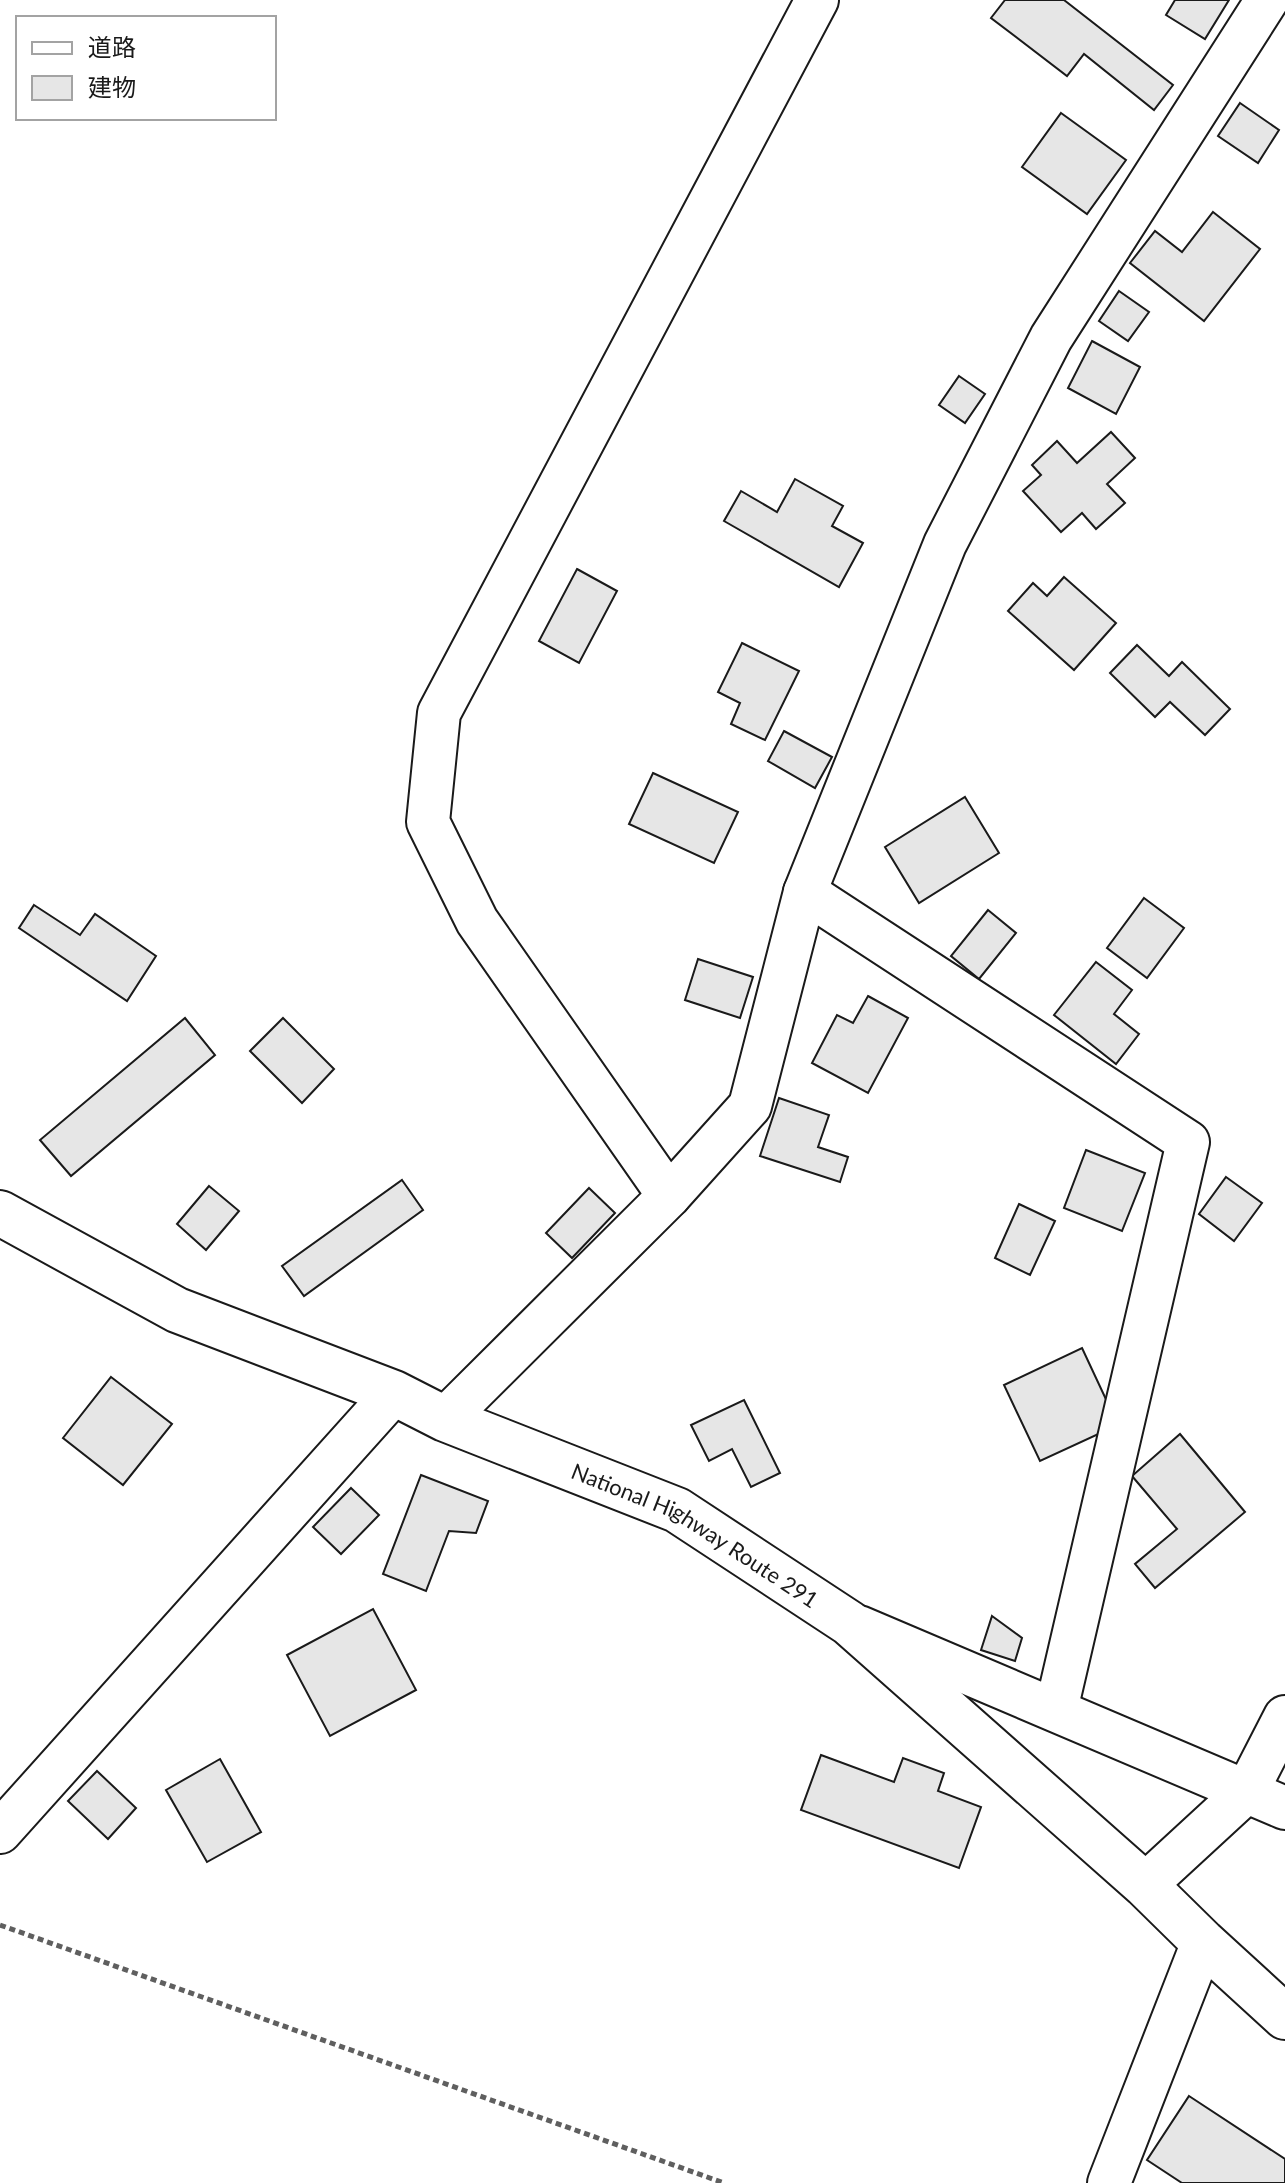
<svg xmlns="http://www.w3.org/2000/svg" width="1285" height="2183" font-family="Lato,'Noto Sans JP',sans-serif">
  <rect width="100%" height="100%" fill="#fff"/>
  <!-- building -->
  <g fill="#e6e6e6" stroke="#1a1a1a" stroke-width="2">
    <path d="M1005,0H1064L1173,85L1154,110L1084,54L1067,76L991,18Z"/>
    <path d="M1175,0H1229L1205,39L1166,15Z"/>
    <path d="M1240,103L1279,130L1258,163L1218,136Z"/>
    <path d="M1061,113L1126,160L1087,214L1022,167Z"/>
    <path d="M1213,212L1260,249L1204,321L1130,263L1155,231L1182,252Z"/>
    <path d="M1119,291L1149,312L1128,341L1099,321Z"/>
    <path d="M1092,341L1140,367L1116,414L1068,388Z"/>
    <path d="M959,376L985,394L965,423L939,405Z"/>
    <path d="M1111,432L1135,458L1107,484L1125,503L1096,529L1082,513L1061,532L1023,491L1041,475L1032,465L1057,441L1077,463Z"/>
    <path d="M795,479L843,506L832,526L863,543L839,587L724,521L741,491L777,512Z"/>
    <path d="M577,569L617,591L579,663L539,641Z"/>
    <path d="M1064,577L1116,623L1074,670L1008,611L1033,583L1047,596Z"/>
    <path d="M742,643L799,671L765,740L731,724L740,703L718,692Z"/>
    <path d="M1137,645L1169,676L1182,662L1230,709L1205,735L1170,702L1155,717L1110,673Z"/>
    <path d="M784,731L832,757L815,788L768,761Z"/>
    <path d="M653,773L738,812L714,863L629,824Z"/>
    <path d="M965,797L999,853L919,903L885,847Z"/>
    <path d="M1144,898L1184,928L1147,978L1107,948Z"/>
    <path d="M34,905L80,935L95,914L156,956L127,1001L19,928Z"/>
    <path d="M988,910L1016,933L979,979L951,956Z"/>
    <path d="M698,959L753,977L740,1018L685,1000Z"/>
    <path d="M1096,962L1132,990L1114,1014L1139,1034L1116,1064L1054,1015Z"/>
    <path d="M868,996L908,1018L868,1093L812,1063L837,1015L853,1023Z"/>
    <path d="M185,1018L215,1055L71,1176L40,1140Z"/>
    <path d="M283,1018L334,1069L302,1103L250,1051Z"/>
    <path d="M779,1098L829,1115L818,1147L848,1157L840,1182L760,1156Z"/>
    <path d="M1086,1150L1145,1173L1122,1231L1064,1208Z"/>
    <path d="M1226,1177L1262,1203L1234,1241L1199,1214Z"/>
    <path d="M402,1180L423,1210L304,1296L282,1266Z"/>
    <path d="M209,1186L239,1211L206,1250L177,1224Z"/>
    <path d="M589,1188L615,1213L572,1258L546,1233Z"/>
    <path d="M1019,1204L1055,1221L1030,1275L995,1258Z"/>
    <path d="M1082,1348L1118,1425L1040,1461L1004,1385Z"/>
    <path d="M111,1377L172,1424L123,1485L63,1438Z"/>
    <path d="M744,1400L780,1473L751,1487L732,1449L709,1461L691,1425Z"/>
    <path d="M1180,1434L1245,1512L1155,1588L1135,1564L1177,1529L1132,1476Z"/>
    <path d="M421,1475L488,1501L476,1533L449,1531L426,1591L383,1574Z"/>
    <path d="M351,1488L379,1515L341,1554L313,1527Z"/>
    <path d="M373,1609L416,1690L330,1736L287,1655Z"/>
    <path d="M992,1616L1022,1638L1015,1661L981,1650Z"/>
    <path d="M821,1755L894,1782L903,1758L944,1773L938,1791L981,1807L959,1868L801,1810Z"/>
    <path d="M220,1759L261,1832L207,1862L166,1790Z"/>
    <path d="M97,1771L136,1808L108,1839L68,1801Z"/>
    <path d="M1189,2096L1285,2159V2183H1182L1147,2160Z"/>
  </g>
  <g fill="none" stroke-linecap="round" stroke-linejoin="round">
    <!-- minor casing -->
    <g stroke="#1a1a1a" stroke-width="46">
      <g id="minor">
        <path d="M805,892L1188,1142L1056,1710"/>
        <path d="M669,1196L477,921L428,822L439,713L817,0"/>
        <path d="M445,1419L669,1196L750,1106L805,892L945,544L1051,338L1267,0"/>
        <path d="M859,1627L1285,1808"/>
        <path d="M0,1832L394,1393"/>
        <path d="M1145,1885L1247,1791L1285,1717"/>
        <path d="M1109,2183L1203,1942"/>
      </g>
    </g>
    <!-- highway casing -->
    <g stroke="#1a1a1a" stroke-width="48">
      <g id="highway">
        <path id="s1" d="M0,1213L177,1310L394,1393L445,1419L677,1510L849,1623L1145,1885L1203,1942L1285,2017"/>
      </g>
    </g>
    <!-- path -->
    <path stroke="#5f5f5f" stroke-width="5" stroke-dasharray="6 4" stroke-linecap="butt" d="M0,1925L724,2183"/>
    <!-- minor -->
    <use href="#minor" stroke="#fff" stroke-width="42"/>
    <!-- highway -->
    <use href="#highway" stroke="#fff" stroke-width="44"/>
  </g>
  <g text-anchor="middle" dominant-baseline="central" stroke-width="6" stroke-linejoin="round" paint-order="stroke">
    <!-- street labels -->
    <g font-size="22" fill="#1a1a1a" stroke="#fff">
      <text stroke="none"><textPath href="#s1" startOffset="768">National Highway Route 291</textPath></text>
    </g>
  </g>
  <!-- legend -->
  <rect x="16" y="16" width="260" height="104" fill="#ffffff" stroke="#a3a3a3" stroke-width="2"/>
  <rect x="32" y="42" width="40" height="12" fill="#ffffff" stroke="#a3a3a3" stroke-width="2"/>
  <text x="88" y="56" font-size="24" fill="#1a1a1a">道路</text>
  <rect x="32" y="76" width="40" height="24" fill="#e6e6e6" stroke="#a3a3a3" stroke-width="2"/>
  <text x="88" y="96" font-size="24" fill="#1a1a1a">建物</text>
</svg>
